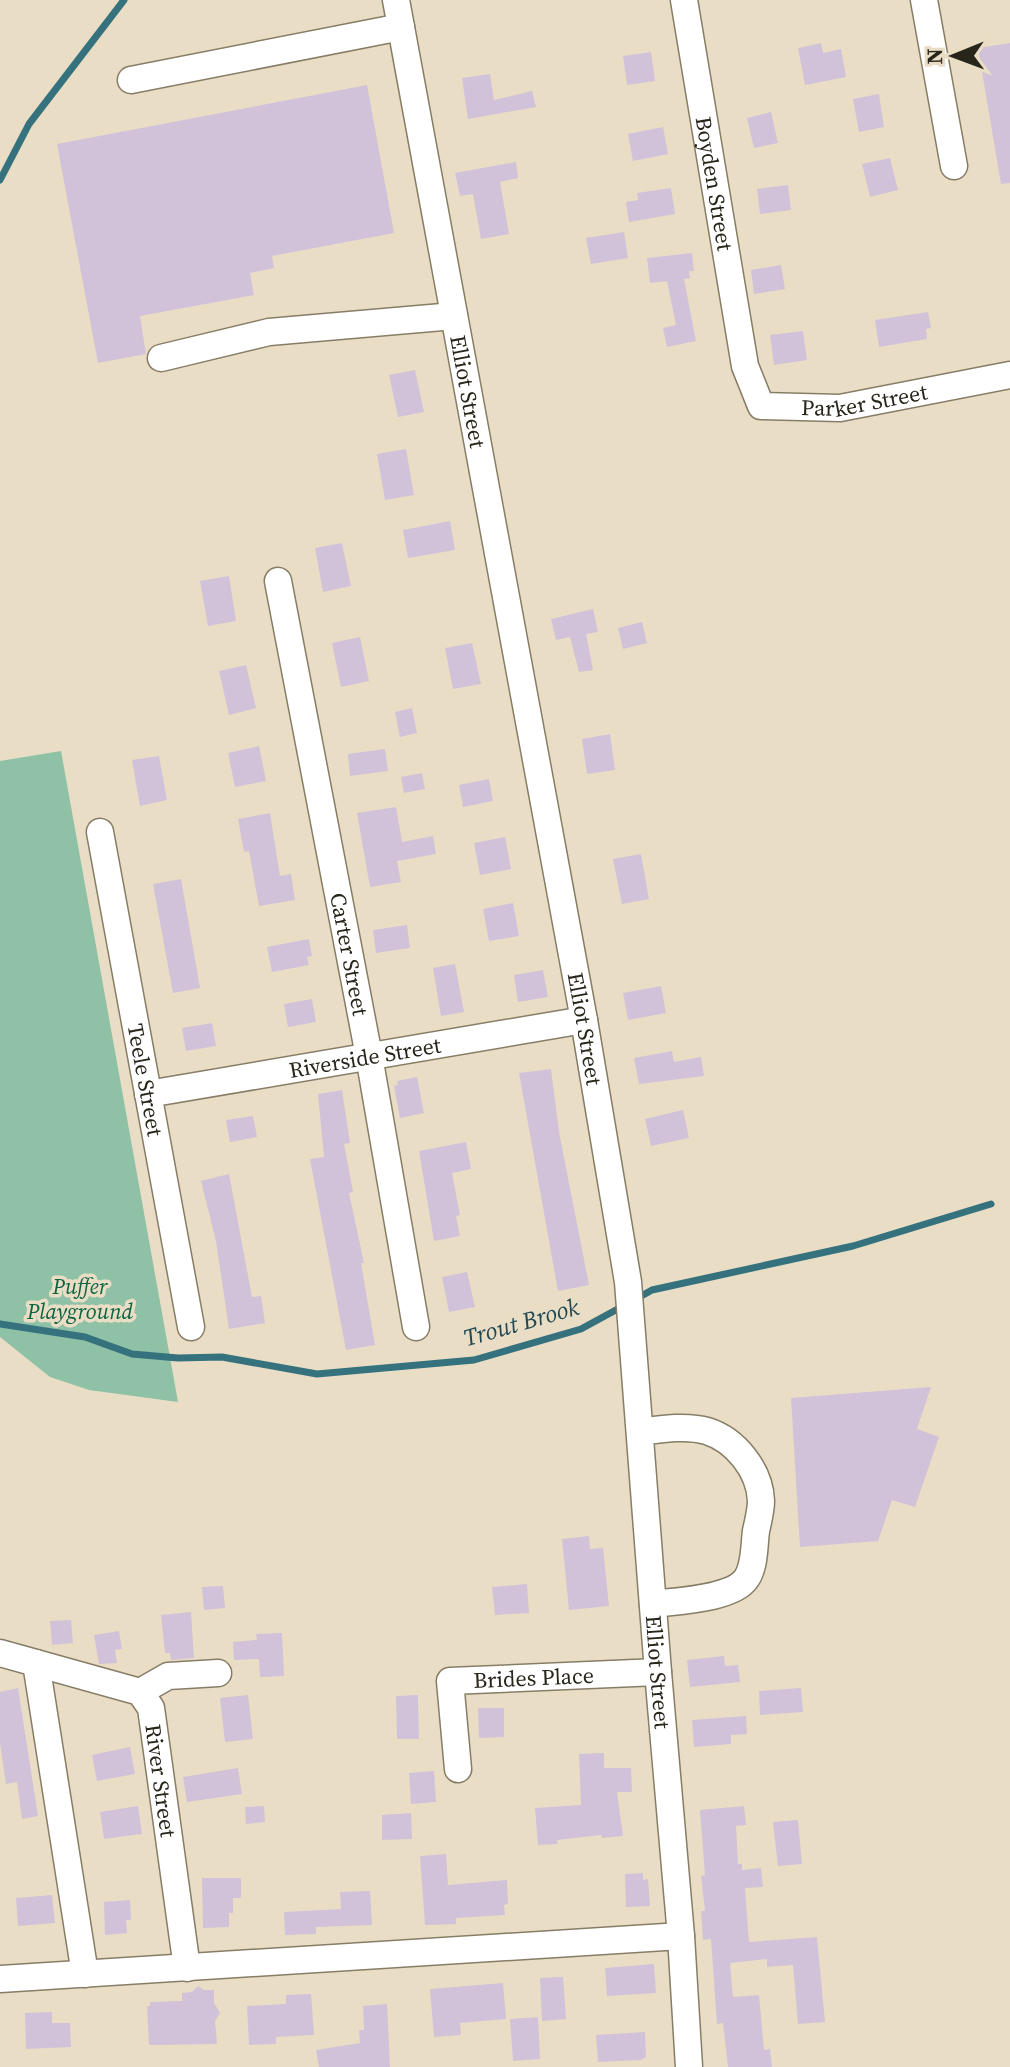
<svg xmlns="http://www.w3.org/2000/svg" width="1010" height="2067" font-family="'Source Serif 4',serif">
  <rect width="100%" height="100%" fill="#e9dec5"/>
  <!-- green -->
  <path fill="#8ec1a5" d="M61,751L178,1402L89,1390L50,1377L0,1337V761Z"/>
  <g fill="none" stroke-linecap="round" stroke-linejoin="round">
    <!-- stream -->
    <g stroke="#35727e" stroke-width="7">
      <path d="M0,180L29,124L124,0"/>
      <path d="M636,1299L652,1290L853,1246L991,1204"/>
      <path d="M0,1324L85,1337L132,1354L178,1358L222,1357L317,1374L474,1360L581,1329L625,1305"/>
    </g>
  </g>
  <!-- building -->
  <g fill="#d1c2d9">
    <path d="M821,43L823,53L841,49L846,77L805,85L798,48Z"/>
    <path d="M1010,43V183L1001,184L978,48Z"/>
    <path d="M651,52L655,81L627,85L623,56Z"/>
    <path d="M490,74L494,100L532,91L536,107L468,119L462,78Z"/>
    <path d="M367,85L394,233L272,256L274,268L250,273L254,295L140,316L146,354L98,363L57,144Z"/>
    <path d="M879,94L884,127L859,132L853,99Z"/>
    <path d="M771,112L778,143L754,148L747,118Z"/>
    <path d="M663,127L668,154L633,161L628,134Z"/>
    <path d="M890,158L898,190L870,197L862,164Z"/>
    <path d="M516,162L518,178L500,182L509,234L481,239L473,194L460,196L455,173Z"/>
    <path d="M788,185L791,210L760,214L757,189Z"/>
    <path d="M671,188L675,214L629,222L626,202L638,200L637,193Z"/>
    <path d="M624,232L628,258L591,264L586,238Z"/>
    <path d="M692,253L694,271H689L690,278L684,279L696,341L667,347L663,328L676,325L667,281L650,283L647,258Z"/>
    <path d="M781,265L785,289L754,294L751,270Z"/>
    <path d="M928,312L931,328L926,329L927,339L879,347L875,320Z"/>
    <path d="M803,331L807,360L774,365L770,335Z"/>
    <path d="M415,370L424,412L398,417L389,375Z"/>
    <path d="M406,449L414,495L385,500L377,454Z"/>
    <path d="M450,521L455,550L408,558L403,530Z"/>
    <path d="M342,543L351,586L323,592L315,548Z"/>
    <path d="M229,576L236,621L208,626L200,581Z"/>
    <path d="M593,609L598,632L586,634L593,670L579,672L570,637L556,640L551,619Z"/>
    <path d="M642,622L647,643L623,649L618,628Z"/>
    <path d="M360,637L369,681L341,687L332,643Z"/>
    <path d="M472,643L481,684L453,689L445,648Z"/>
    <path d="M246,665L256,708L229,715L219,671Z"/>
    <path d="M412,708L417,733L400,737L395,712Z"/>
    <path d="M610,734L615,770L587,774L582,739Z"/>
    <path d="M259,746L266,781L235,787L228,753Z"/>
    <path d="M385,749L388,771L350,776L348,754Z"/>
    <path d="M159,756L167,800L140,806L132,760Z"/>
    <path d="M422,773L425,789L404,793L401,777Z"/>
    <path d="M489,779L493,801L463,807L459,785Z"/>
    <path d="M396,807L402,842L433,836L436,854L397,861L401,882L370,887L357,813Z"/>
    <path d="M270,813L280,876L291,874L295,900L259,906L249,851L244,852L238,819Z"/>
    <path d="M505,837L511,869L480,875L474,843Z"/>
    <path d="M641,854L649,899L622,904L613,859Z"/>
    <path d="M181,879L200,988L173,993L153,884Z"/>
    <path d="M513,903L519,936L489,941L483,909Z"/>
    <path d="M407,925L410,948L376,953L373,930Z"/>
    <path d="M309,939L312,956L307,957L309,965L272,972L267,947Z"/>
    <path d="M455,964L464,1012L441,1016L433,968Z"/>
    <path d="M543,970L548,997L518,1002L514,975Z"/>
    <path d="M661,986L666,1013L628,1020L623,993Z"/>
    <path d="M312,999L316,1022L288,1027L284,1004Z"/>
    <path d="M212,1023L216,1046L186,1051L182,1028Z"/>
    <path d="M672,1051L674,1062L701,1057L704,1076L639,1084L634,1058Z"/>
    <path d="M551,1069L559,1132L589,1285L558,1291L519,1073Z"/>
    <path d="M417,1077L424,1113L400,1118L394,1086L398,1085L397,1081Z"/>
    <path d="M342,1090L350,1143L344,1144L353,1192L349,1193L364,1263H361L375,1345L346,1350L310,1159L324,1157L318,1094Z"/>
    <path d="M683,1110L689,1138L651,1146L645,1119Z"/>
    <path d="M253,1116L257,1137L230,1142L226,1120Z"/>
    <path d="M466,1142L471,1169L452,1173L460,1215L456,1216L460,1236L434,1241L419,1151Z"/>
    <path d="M229,1174L252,1297L261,1296L265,1323L229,1329L216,1241L201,1181Z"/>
    <path d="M467,1272L475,1307L449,1312L442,1277Z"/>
    <path d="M931,1387L917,1429L939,1437L915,1507L892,1500L878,1541L800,1547L791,1398Z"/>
    <path d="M589,1536L590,1549L603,1548L609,1606L569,1610L562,1539Z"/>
    <path d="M527,1584L529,1613L495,1615L492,1587Z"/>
    <path d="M223,1586L225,1608L204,1610L202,1587Z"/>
    <path d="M191,1612L194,1658L171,1660L170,1653H165L161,1615Z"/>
    <path d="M71,1620L73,1643L52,1645L50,1621Z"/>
    <path d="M119,1631L122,1649L115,1650L117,1663L99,1664L94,1635Z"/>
    <path d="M282,1633L284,1676L260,1677L259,1659L234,1660L233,1642L257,1640L256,1634Z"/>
    <path d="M724,1656L725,1666L738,1665L740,1682L690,1687L687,1660Z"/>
    <path d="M18,1688L38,1816L22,1819L17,1782L6,1784L0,1743V1692Z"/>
    <path d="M801,1688L803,1712L760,1715L759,1691Z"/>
    <path d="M248,1695L253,1739L225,1742L220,1698Z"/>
    <path d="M418,1695L419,1739H397L396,1696Z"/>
    <path d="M478,1708H504V1737L479,1738Z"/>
    <path d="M746,1716L747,1734L731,1735V1744L694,1747L692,1720Z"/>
    <path d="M130,1747L135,1774L97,1781L92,1755Z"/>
    <path d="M604,1753V1768H631L632,1792H617L623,1836L602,1838L601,1835L557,1840L558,1844L538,1845L535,1808L581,1805L579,1754Z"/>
    <path d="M238,1768L242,1794L187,1802L183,1777Z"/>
    <path d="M434,1771L436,1802L411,1804L409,1773Z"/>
    <path d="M138,1806L142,1834L104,1839L100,1812Z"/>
    <path d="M264,1806L265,1822L246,1824L245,1807Z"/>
    <path d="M744,1806L746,1825L736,1826L738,1864H742V1870L761,1868L763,1887L745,1888L749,1942L817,1937L825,2022L798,2024L793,1965L767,1967V1959L730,1963L733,1997L759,1995L764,2050L770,2049L772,2067H728L723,2023L717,2024L711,1939L703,1940L701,1911H705L701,1876L705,1875L700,1810Z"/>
    <path d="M411,1813L412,1839L382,1840V1815Z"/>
    <path d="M798,1820L802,1864L778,1866L773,1822Z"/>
    <path d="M446,1854L448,1885L507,1880L508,1904L504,1905L505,1915L456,1918V1924L425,1925L420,1856Z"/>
    <path d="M643,1873V1880L648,1879L650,1906L626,1907L625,1874Z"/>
    <path d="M202,1878H241V1898H233V1913H229V1927L203,1928Z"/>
    <path d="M370,1891L372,1925L316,1927V1934L285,1935L284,1912L341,1909L340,1892Z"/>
    <path d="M52,1895L55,1923L18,1926L16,1898Z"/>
    <path d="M130,1900L131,1920H126L127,1933L105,1935L104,1902Z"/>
    <path d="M654,1964L656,1993L607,1996L605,1968Z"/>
    <path d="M563,1977L566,2019L542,2021L540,1978Z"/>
    <path d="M503,1983L506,2019L460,2023L461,2035L434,2037L430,1989Z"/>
    <path d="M198,1986L204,1990H214V2003L220,2013L215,2021L217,2044L149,2045L147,2006H150V2002L182,2001V1993L192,1992Z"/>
    <path d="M311,1994L314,2035L276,2037V2044L249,2045L247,2006L286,2004V1995Z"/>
    <path d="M387,2004L390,2067H319L316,2050L360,2043L359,2030H364L363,2006Z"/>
    <path d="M52,2012V2023H70L71,2047L26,2049L25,2013Z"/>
    <path d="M538,2017L540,2059L513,2061L510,2019Z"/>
    <path d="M645,2032L646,2057L641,2060L598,2062L596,2035Z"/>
  </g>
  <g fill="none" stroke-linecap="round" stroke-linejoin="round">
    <!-- minor casing -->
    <g stroke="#877d66" stroke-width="29">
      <g id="minor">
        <path id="s1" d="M396,0L584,1020L628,1282L658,1672L681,1936L689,2067"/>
        <path id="s2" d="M684,0L745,366L761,406L840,408L1010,375"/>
        <path d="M924,0L954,166"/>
        <path d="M131,80L401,27"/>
        <path d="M161,358L269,332L454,316"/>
        <path id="s3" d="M278,581L369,1056L416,1327"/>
        <path id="s4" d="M100,832L191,1327"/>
        <path id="s5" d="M148,1094L584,1020"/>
        <path d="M640,1432C661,1429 687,1425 707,1431C736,1440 760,1471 761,1501C761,1510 758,1522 756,1531C754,1546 755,1567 746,1579C732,1599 676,1601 653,1604"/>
        <path id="s6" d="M0,1653L140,1692L151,1708L187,1968"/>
        <path d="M36,1663L85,1974"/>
        <path d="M140,1692L168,1676L218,1673"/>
        <path id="s7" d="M458,1769L450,1681L658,1672"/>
        <path d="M0,1979L681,1936"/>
      </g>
    </g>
    <!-- minor -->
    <use href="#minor" stroke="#fff" stroke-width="26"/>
  </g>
  <g text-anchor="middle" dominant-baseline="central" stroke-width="7" stroke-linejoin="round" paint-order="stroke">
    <!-- street labels -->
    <g font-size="22" fill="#28251b" stroke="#e9dec5">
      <text stroke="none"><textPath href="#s2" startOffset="186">Boyden Street</textPath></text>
      <text stroke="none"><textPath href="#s1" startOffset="398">Elliot Street</textPath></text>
      <text stroke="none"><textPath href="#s2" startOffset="518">Parker Street</textPath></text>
      <text stroke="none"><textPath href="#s3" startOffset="380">Carter Street</textPath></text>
      <text stroke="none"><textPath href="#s1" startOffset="1046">Elliot Street</textPath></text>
      <text stroke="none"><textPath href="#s5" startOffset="220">Riverside Street</textPath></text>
      <text stroke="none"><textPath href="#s4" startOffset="252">Teele Street</textPath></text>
      <text stroke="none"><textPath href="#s1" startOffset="1694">Elliot Street</textPath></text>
      <text stroke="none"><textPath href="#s7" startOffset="172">Brides Place</textPath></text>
      <text stroke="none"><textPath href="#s6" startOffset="238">River Street</textPath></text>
    </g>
    <!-- park labels -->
    <g font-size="22" font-style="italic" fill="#0d6442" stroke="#e9dec5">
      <text x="80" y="1286">Puffer<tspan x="80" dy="25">Playground</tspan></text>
    </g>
    <!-- water labels -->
    <g font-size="24" font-style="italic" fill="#224953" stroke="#e9dec5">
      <text transform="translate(521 1322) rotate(-16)">Trout Brook</text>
    </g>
  </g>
  <!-- north arrow -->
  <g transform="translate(954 56) rotate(269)" stroke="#e9dec5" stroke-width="6" paint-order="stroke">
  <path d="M0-6L14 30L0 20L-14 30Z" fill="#28251b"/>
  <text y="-12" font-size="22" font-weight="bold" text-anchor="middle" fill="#28251b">N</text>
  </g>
</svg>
